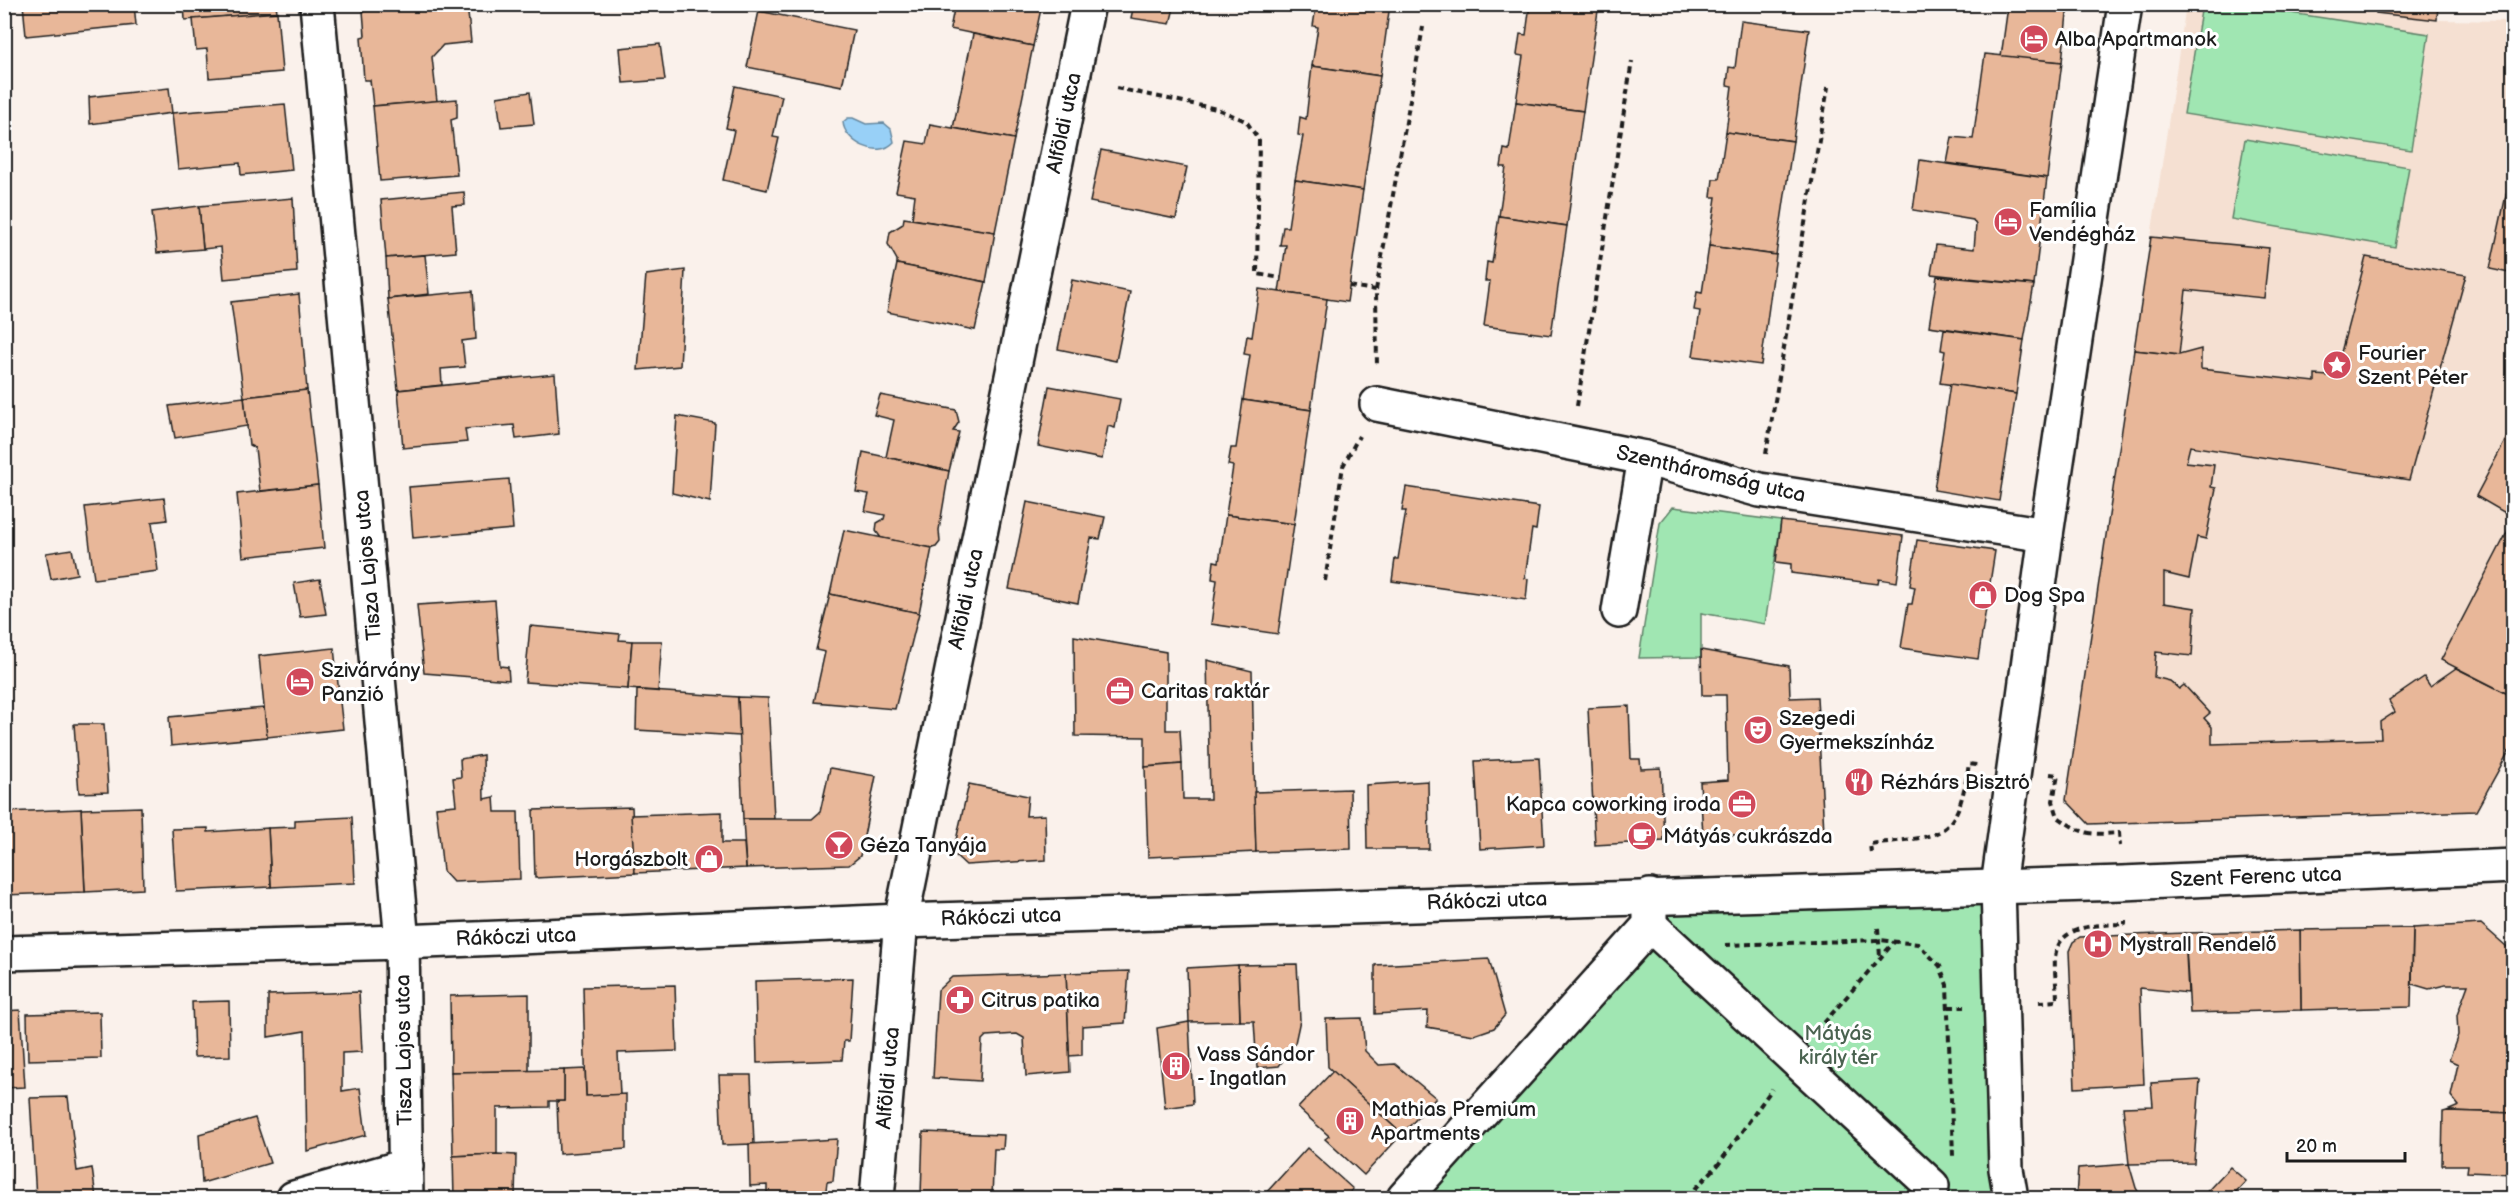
<svg xmlns="http://www.w3.org/2000/svg" width="2518" height="1203" font-family="'Balsamiq Sans',sans-serif">
  <rect width="100%" height="100%" fill="#faf1eb"/>
  <filter id="ink" filterUnits="userSpaceOnUse"><feTurbulence type="fractalNoise" baseFrequency=".0167" numOctaves="2"/><feDisplacementMap in="SourceGraphic" scale="12" xChannelSelector="R" yChannelSelector="G"/><feConvolveMatrix kernelMatrix="1 2 1 2 8 2 1 2 1" color-interpolation-filters="sRGB"/></filter>
  <g filter="url(#ink)">
    <!-- built -->
    <path fill="#f5e0d2" d="M2186,5H2318L2437,20L2513,21L2514,742L2476,811L2089,824L2066,800Z"/>
    <!-- green -->
    <g fill="#a0e6b2" stroke="#5e8167" stroke-width="1.5">
      <path d="M2202,5H2238L2429,34L2411,150L2184,114Z"/>
      <path d="M2245,139L2409,167L2395,247L2231,219Z"/>
      <path d="M1673,507L1781,521L1765,624L1701,613V657L1639,658L1660,523Z"/>
      <path d="M1998,886L2011,1198H1404L1650,926V896Z"/>
    </g>
    <!-- water -->
    <path fill="#98d0f7" stroke="#66889f" stroke-width="1.5" d="M848,118H853L866,124L884,123L891,129L894,142C878,160 844,141 843,122Z"/>
    <!-- building -->
    <g fill="#e8b799" stroke="#1c1c1c" stroke-width="1.5">
      <path d="M23,4H134L136,25L26,36Z"/>
      <path d="M184,4H276L277,12L185,20Z"/>
      <path d="M429,4H467L471,42L443,45L432,57L437,101L373,106L370,80H364L361,37L365,36L363,11Z"/>
      <path d="M955,4H1042L1033,46L950,29Z"/>
      <path d="M1134,4H1175L1170,24L1131,18Z"/>
      <path d="M1322,4H1390L1380,76L1312,66L1318,27L1313,26L1316,7L1321,8Z"/>
      <path d="M1530,4H1599L1583,111L1516,102L1523,56L1517,55L1520,34L1526,35Z"/>
      <path d="M2003,4H2068L2062,62L2001,57L2008,6Z"/>
      <path d="M2377,4H2438L2437,20L2376,13Z"/>
      <path d="M759,11L854,30L842,86L747,67Z"/>
      <path d="M277,12L282,72L209,78L207,49L196,50L193,19Z"/>
      <path d="M1741,21L1809,30L1793,141L1726,132L1732,86L1727,85L1729,67L1735,68Z"/>
      <path d="M973,34L1033,46L1014,139L953,128Z"/>
      <path d="M660,44L665,80L623,83L620,48Z"/>
      <path d="M1985,54L2062,62L2047,178L1947,163L1952,137L1973,139Z"/>
      <path d="M1312,66L1380,76L1363,190L1295,180L1303,136L1298,135L1300,117L1306,119Z"/>
      <path d="M735,86L782,96L773,137L779,138L767,190L723,180L734,130L726,128Z"/>
      <path d="M169,88L172,113L90,124L89,97Z"/>
      <path d="M530,92L534,124L501,127L497,97Z"/>
      <path d="M457,99V118L451,120L457,175L380,181L373,106Z"/>
      <path d="M1516,102L1583,111L1567,226L1499,216L1506,167H1501L1504,149L1509,150Z"/>
      <path d="M285,104L292,170L241,175L240,163L178,169L172,113Z"/>
      <path d="M930,124L1014,139L995,232L912,219L915,195L896,192L907,141L926,144Z"/>
      <path d="M1726,132L1793,141L1776,255L1709,246L1716,197H1711L1713,179H1719Z"/>
      <path d="M1101,150L1187,167L1176,219L1090,202Z"/>
      <path d="M2514,158V274L2490,269Z"/>
      <path d="M1920,160L2047,178L2034,285L1931,274L1936,245L1974,249L1976,225L1973,220L1913,210Z"/>
      <path d="M1295,180L1363,190L1347,302L1279,292L1286,245H1280L1283,227H1288Z"/>
      <path d="M464,192L465,205L452,206L456,252L386,258L381,200Z"/>
      <path d="M293,198L297,272L224,279L221,247L203,249L199,206Z"/>
      <path d="M199,206L203,249L157,253L152,212Z"/>
      <path d="M1499,216L1567,226L1551,335L1484,326L1490,281H1485L1487,262L1492,263Z"/>
      <path d="M904,218L995,232L986,282L897,264V260L888,244L890,232L903,224Z"/>
      <path d="M2151,237L2269,248L2264,298L2186,290L2179,355L2134,350Z"/>
      <path d="M1709,246L1776,255L1761,365L1693,356L1700,311L1694,310L1697,292L1702,293Z"/>
      <path d="M425,255L429,294L388,299L386,258Z"/>
      <path d="M2366,257L2466,275L2409,480L2190,446L2186,462L2214,465L2211,487L2216,488L2206,539L2197,537L2189,579L2164,573V603L2195,608L2192,656L2156,652L2154,677L2170,681L2179,689L2184,685L2210,713L2204,718L2212,727V744L2381,739L2380,722L2395,712L2389,701L2424,677L2430,686L2456,668L2514,697V742L2476,811L2089,824L2066,800L2134,350L2179,355L2201,349V369L2315,382V375L2343,377L2347,361L2339,360Z"/>
      <path d="M897,264L986,282L975,330L887,312Z"/>
      <path d="M685,270L680,366L638,370L646,275Z"/>
      <path d="M1937,276L2034,285L2024,340L1929,326Z"/>
      <path d="M1072,280L1130,292L1116,361L1058,349Z"/>
      <path d="M1259,289L1327,299L1311,410L1243,400L1250,355L1244,354L1247,336L1252,337Z"/>
      <path d="M473,291L476,339L462,341L465,367L441,369L442,385L398,390L388,299Z"/>
      <path d="M299,294L307,390L244,397L231,302Z"/>
      <path d="M1944,329L2024,340L2016,394L1940,383L1945,351L1941,350Z"/>
      <path d="M555,374L559,434L516,439L514,425L465,429L467,442L403,448L398,390Z"/>
      <path d="M1950,384L2016,394L1999,501L1934,490Z"/>
      <path d="M1049,386L1120,399L1115,428L1108,426L1102,459L1038,446Z"/>
      <path d="M307,390L318,485L260,491L255,448L249,445L244,397Z"/>
      <path d="M880,395L956,410L959,422L953,431L959,432L949,471L886,457L894,420L874,415Z"/>
      <path d="M244,397L247,426L175,438L169,406Z"/>
      <path d="M1243,400L1311,410L1294,524L1226,515L1233,466L1228,465L1231,448H1236Z"/>
      <path d="M677,416L715,423L710,502L672,493Z"/>
      <path d="M2514,424V518L2476,496Z"/>
      <path d="M863,452L949,471L939,530L940,542L936,547L932,548L881,538L876,531L877,523L884,519L885,515L865,511L869,494L856,492Z"/>
      <path d="M509,479L513,529L413,538L409,487Z"/>
      <path d="M318,485L324,548L243,557L237,494Z"/>
      <path d="M1406,487L1539,507L1536,530L1532,529L1525,578L1528,579L1526,600L1392,581L1395,559H1398L1406,511H1402Z"/>
      <path d="M164,498L167,520L152,522L158,571L94,579L85,507Z"/>
      <path d="M1027,502L1105,517L1100,539L1091,538L1078,603L1009,589Z"/>
      <path d="M1226,515L1294,524L1278,634L1211,624L1217,580L1212,579L1214,561L1219,562Z"/>
      <path d="M2514,519V697L2441,660Z"/>
      <path d="M1781,521L1903,536L1897,582L1879,579L1878,584L1791,573V564L1776,562Z"/>
      <path d="M844,530L932,548L919,613L830,594Z"/>
      <path d="M1917,540L1995,551L1978,659L1901,648L1908,604H1912L1915,587L1910,586Z"/>
      <path d="M72,549L77,574L51,579L46,553Z"/>
      <path d="M320,579L326,614L300,617L294,583Z"/>
      <path d="M830,594L919,613L895,709L814,702L825,652L816,650Z"/>
      <path d="M495,600L500,666L508,667L509,680L424,673L417,605Z"/>
      <path d="M530,626L620,634L619,640L632,641L628,689L525,682Z"/>
      <path d="M1074,636L1166,652V730H1180L1182,764L1145,767V737L1075,736Z"/>
      <path d="M632,641H662L658,691L628,689Z"/>
      <path d="M334,648L343,729L267,737L259,656Z"/>
      <path d="M1701,650L1789,666L1790,698L1817,697L1824,832L1703,836L1700,782L1728,780L1726,695H1702Z"/>
      <path d="M1207,660L1252,671L1256,852L1148,857L1145,767L1182,764L1183,799H1210Z"/>
      <path d="M637,690L738,697L740,736L636,730Z"/>
      <path d="M738,697L768,698L774,819H743Z"/>
      <path d="M1629,706L1631,759H1640L1641,769L1661,768L1664,841L1595,845L1588,708Z"/>
      <path d="M264,708L267,737L171,746L169,717Z"/>
      <path d="M74,724H104L108,792L79,793Z"/>
      <path d="M483,755L484,799L494,797L495,812H518L520,879L453,882L443,871L436,807L456,805L453,778L461,777L460,759Z"/>
      <path d="M1539,758L1544,845L1480,849L1475,761Z"/>
      <path d="M830,768L876,776L860,856L849,865L746,868L743,819H812L820,812Z"/>
      <path d="M1428,781L1429,849H1367L1366,785Z"/>
      <path d="M969,784L1028,796L1026,816L1045,815L1046,860L966,865L953,853Z"/>
      <path d="M1350,789L1351,849L1256,852L1254,792Z"/>
      <path d="M141,807L143,889L85,892L81,809Z"/>
      <path d="M632,807L635,873L535,878L533,810Z"/>
      <path d="M81,809L85,892L4,895V812Z"/>
      <path d="M722,812V843H744L746,868L635,873L631,815Z"/>
      <path d="M352,817L355,883L271,887L268,828L295,827V820Z"/>
      <path d="M208,828V832L268,828L271,887L176,891L172,829Z"/>
      <path d="M2481,924L2514,953V1113L2447,1111L2459,1106L2451,1096L2458,1064L2449,1060L2458,1035L2457,1015L2468,985H2445L2429,989L2412,984L2413,928Z"/>
      <path d="M2413,928L2411,1007L2301,1010L2300,930Z"/>
      <path d="M2300,930L2301,1010L2190,1013L2185,933Z"/>
      <path d="M2185,933L2188,993L2140,988L2144,1084L2075,1088L2069,951L2073,942L2080,937Z"/>
      <path d="M1489,959L1505,1015L1494,1028L1474,1035L1427,1027L1428,1011L1375,1014V965Z"/>
      <path d="M1297,964L1300,1020L1295,1043L1279,1066L1257,1068L1254,1021H1240L1238,965Z"/>
      <path d="M1238,965L1240,1021L1189,1022L1187,968Z"/>
      <path d="M1129,971L1125,1023L1082,1026V1055L1069,1056L1066,973Z"/>
      <path d="M1066,973L1070,1072L1026,1076L1024,1038L1017,1034L986,1036L982,1040L980,1081L933,1078L938,990L952,977Z"/>
      <path d="M853,978L849,1041H844L842,1060L757,1063L755,981Z"/>
      <path d="M675,985L677,1051L618,1053L620,1095L586,1096L583,987Z"/>
      <path d="M359,992L362,1052L342,1053V1091L360,1088L366,1135L307,1151L305,1031L268,1037V995Z"/>
      <path d="M529,994V1071L451,1072L450,996Z"/>
      <path d="M229,1001L230,1056L194,1057L192,1002Z"/>
      <path d="M20,1010L25,1087L4,1088V1011Z"/>
      <path d="M100,1012L101,1058L28,1060L27,1014Z"/>
      <path d="M1362,1018L1365,1051L1379,1065L1395,1064L1436,1098L1402,1134L1328,1067L1326,1019Z"/>
      <path d="M1189,1022L1193,1104L1165,1108L1157,1028Z"/>
      <path d="M585,1069L586,1096L626,1094V1149L559,1154L557,1101H564V1070Z"/>
      <path d="M564,1070V1101H549V1107L497,1108V1154L453,1156L451,1072Z"/>
      <path d="M1333,1071L1402,1134L1364,1175L1325,1139L1329,1136L1298,1108Z"/>
      <path d="M719,1075H751L754,1144L722,1145Z"/>
      <path d="M2200,1080L2194,1163L2129,1164L2123,1107L2153,1106L2151,1083Z"/>
      <path d="M68,1097L77,1171L92,1168L96,1198H36L30,1098Z"/>
      <path d="M2447,1111L2514,1113V1174L2467,1172L2468,1165H2442L2443,1112Z"/>
      <path d="M255,1118L270,1163L202,1183L199,1134Z"/>
      <path d="M923,1132L1004,1135L1003,1149H994L992,1197L921,1195Z"/>
      <path d="M837,1139L833,1181L827,1182L825,1198H767V1185L750,1186L749,1144Z"/>
      <path d="M1307,1148L1353,1189L1345,1198H1270L1265,1194Z"/>
      <path d="M497,1154L516,1155L515,1198H454L453,1156Z"/>
      <path d="M2129,1164L2136,1188L2142,1198H2076L2078,1168Z"/>
      <path d="M2230,1167L2246,1181L2230,1198H2201Z"/>
      <path d="M1259,1190L1265,1194L1270,1198H1251Z"/>
    </g>
    <g fill="none" stroke-linecap="round" stroke-linejoin="round">
      <!-- minor casing -->
      <g stroke="#1c1c1c" stroke-width="38">
        <g id="minor">
          <path d="M317,4L402,942L406,1198"/>
          <path d="M1377,404L1645,458L1760,490L2046,535"/>
          <path d="M1619,611L1645,458"/>
          <path d="M1650,925L1932,1186"/>
          <path d="M294,1198L406,1166"/>
          <path d="M877,1198L901,921L1088,4"/>
          <path d="M1404,1198L1650,925V896"/>
        </g>
      </g>
      <!-- tertiary casing -->
      <g stroke="#1c1c1c" stroke-width="38">
        <g id="tertiary">
          <path d="M4,953L402,942L901,921L2122,883L2514,866"/>
          <path d="M2011,1198L2006,1169L1998,886L2046,535L2125,4"/>
        </g>
      </g>
      <!-- path -->
      <g stroke="#1c1c1c" stroke-width="4" stroke-dasharray="6 4.5" stroke-linecap="butt">
        <path d="M1116,88L1217,109L1246,121L1259,140L1257,274L1281,278"/>
        <path d="M1349,286L1376,290L1377,367"/>
        <path d="M1376,290L1423,27"/>
        <path d="M1577,406L1632,61"/>
        <path d="M1766,454L1828,87"/>
        <path d="M1325,581L1343,466L1359,436"/>
        <path d="M2050,774L2058,775L2053,801L2058,817C2083,835 2089,835 2119,833L2120,846"/>
        <path d="M1871,853L1870,844C1942,835 1956,843 1969,764L1977,765"/>
        <path d="M1878,928L1880,957"/>
        <path d="M1725,945L1879,940L1918,944L1940,966L1947,985L1953,1156"/>
        <path d="M2039,1002L2057,1001C2057,987 2054,971 2055,958C2058,923 2100,925 2125,924V921"/>
        <path d="M1949,1007H1965"/>
        <path d="M1817,1031L1895,941"/>
        <path d="M1695,1189L1718,1165L1772,1089"/>
      </g>
      <!-- minor -->
      <use href="#minor" stroke="#fff" stroke-width="33"/>
      <!-- tertiary -->
      <use href="#tertiary" stroke="#fff" stroke-width="33"/>
    </g>
  </g>
  <!-- icons -->
  <defs>
    <g id="hotel-disc" transform="scale(1.5)"><circle r="9.5" fill="#d1495b" stroke="#fff"/><path d="M-6-4.5h1.5V1H6V5H4.5V3h-9V5H-6ZM-4 0a1.8 1.8 0 1 1 3.6 0ZM.5 0V-2.5h3Q6-2.5 6 0Z" fill="#fff"/></g>
    <g id="sight-disc" transform="scale(1.5)"><circle r="9.5" fill="#d1495b" stroke="#fff"/><path d="M0-6L1.8-2.2L6-1.7L2.9 1.2L3.7 5.4L0 3.3L-3.7 5.4L-2.9 1.2L-6-1.7L-1.8-2.2Z" fill="#fff"/></g>
    <g id="shop-disc" transform="scale(1.5)"><circle r="9.5" fill="#d1495b" stroke="#fff"/><path d="M-5-2.5h2.3a2.7 3.5 0 0 1 5.4 0H5L5.5 6h-11ZM-1.5-2.5h3a1.5 2.3 0 0 0-3 0Z" fill="#fff"/></g>
    <g id="office-disc" transform="scale(1.5)"><circle r="9.5" fill="#d1495b" stroke="#fff"/><path d="M-6-3h4V-5.5h4V-3h4V5H-6ZM-1-4.5V-3h2v-1.5ZM-6 0V1H6V0Z" fill="#fff"/></g>
    <g id="theatre-disc" transform="scale(1.5)"><circle r="9.5" fill="#d1495b" stroke="#fff"/><path d="M-5-5.5Q0-4 5-5.5V0Q5 5 0 6Q-5 5-5 0ZM-3.3-2.5H-1v1.5H-3.3ZM1-2.5H3.3v1.5H1ZM-2.8 1Q0 5.5 2.8 1Z" fill="#fff"/></g>
    <g id="restaurant-disc" transform="scale(1.5)"><circle r="9.5" fill="#d1495b" stroke="#fff"/><path d="M-5-6h1v4h1v-4h1v4h1v-4h1v5L-1.5 .5V6h-2V.5L-5-1ZM5-6V6H3V1.5H1.5Q1.5-4 5-6Z" fill="#fff"/></g>
    <g id="cafe-disc" transform="scale(1.5)"><circle r="9.5" fill="#d1495b" stroke="#fff"/><path d="M-5.5-4.5H6V0H3Q3 3.5 0 3.5H-2.5Q-5.5 3.5-5.5 0ZM3-3.2v2h1.7v-2ZM-6 4.5H4V6H-6Z" fill="#fff"/></g>
    <g id="bar-disc" transform="scale(1.5)"><circle r="9.5" fill="#d1495b" stroke="#fff"/><path d="M-6-5H6L.8 .8V4.5H3.5V6h-7V4.5H-.8V.8Z" fill="#fff"/></g>
    <g id="hospital-disc" transform="scale(1.5)"><circle r="9.5" fill="#d1495b" stroke="#fff"/><path d="M-5-5h3v3.5h4V-5h3V5h-3V1.5h-4V5h-3Z" fill="#fff"/></g>
    <g id="pharmacy-disc" transform="scale(1.5)"><circle r="9.5" fill="#d1495b" stroke="#fff"/><path d="M-2-6h4v4h4v4h-4v4h-4v-4h-4v-4h4Z" fill="#fff"/></g>
    <g id="building-disc" transform="scale(1.5)"><circle r="9.5" fill="#d1495b" stroke="#fff"/><path d="M-4-6H4V6H1V3H-1V6H-4ZM-2.5-4.3h1.7v1.8h-1.7ZM.8-4.3h1.7v1.8H.8ZM-2.5-1h1.7V.8h-1.7ZM.8-1h1.7V.8H.8Z" fill="#fff"/></g>
  </defs>
  <g fill-rule="evenodd">
    <use href="#hotel-disc" x="2034" y="39"/>
    <use href="#hotel-disc" x="2008" y="222"/>
    <use href="#sight-disc" x="2337" y="365"/>
    <use href="#shop-disc" x="1983" y="595"/>
    <use href="#hotel-disc" x="300" y="682"/>
    <use href="#office-disc" x="1120" y="691"/>
    <use href="#theatre-disc" x="1758" y="730"/>
    <use href="#restaurant-disc" x="1859" y="782"/>
    <use href="#office-disc" x="1742" y="804"/>
    <use href="#cafe-disc" x="1642" y="836"/>
    <use href="#bar-disc" x="839" y="845"/>
    <use href="#shop-disc" x="709" y="859"/>
    <use href="#hospital-disc" x="2098" y="944"/>
    <use href="#pharmacy-disc" x="960" y="1000"/>
    <use href="#building-disc" x="1176" y="1066"/>
    <use href="#building-disc" x="1350" y="1121"/>
  </g>
  <g text-anchor="middle" dominant-baseline="central" stroke-width="6" stroke-linejoin="round" paint-order="stroke">
    <!-- poi labels -->
    <g font-size="21" fill="#1c1c1c" stroke="#fff" text-anchor="start">
      <text x="2055" y="39">Alba Apartmanok</text>
      <text x="2029" y="210">Família<tspan x="2029" dy="24">Vendégház</tspan></text>
      <text x="2358" y="353">Fourier<tspan x="2358" dy="24">Szent Péter</tspan></text>
      <text x="2004" y="595">Dog Spa</text>
      <text x="321" y="670">Szivárvány<tspan x="321" dy="24">Panzió</tspan></text>
      <text x="1141" y="691">Caritas raktár</text>
      <text x="1779" y="718">Szegedi<tspan x="1779" dy="24">Gyermekszínház</tspan></text>
      <text x="1880" y="782">Rézhárs Bisztró</text>
      <text x="1721" y="804" text-anchor="end">Kapca coworking iroda</text>
      <text x="1663" y="836">Mátyás cukrászda</text>
      <text x="860" y="845">Géza Tanyája</text>
      <text x="688" y="859" text-anchor="end">Horgászbolt</text>
      <text x="2119" y="944">Mystrall Rendelő</text>
      <text x="981" y="1000">Citrus patika</text>
      <text x="1197" y="1054">Vass Sándor<tspan x="1197" dy="24">- Ingatlan</tspan></text>
      <text x="1371" y="1109">Mathias Premium<tspan x="1371" dy="24">Apartments</tspan></text>
    </g>
    <!-- street labels -->
    <g font-size="21" fill="#1c1c1c" stroke="#fff">
      <text transform="translate(1064 123) rotate(-78)">Alföldi utca</text>
      <text transform="translate(1711 474) rotate(13)">Szentháromság utca</text>
      <text transform="translate(368 565) rotate(-95)">Tisza Lajos utca</text>
      <text transform="translate(966 599) rotate(-78)">Alföldi utca</text>
      <text transform="translate(2256 877) rotate(-2)">Szent Ferenc utca</text>
      <text transform="translate(1487 901) rotate(-2)">Rákóczi utca</text>
      <text transform="translate(1001 917) rotate(-2)">Rákóczi utca</text>
      <text transform="translate(516 937) rotate(-2)">Rákóczi utca</text>
      <text transform="translate(404 1050) rotate(-91)">Tisza Lajos utca</text>
      <text transform="translate(888 1078) rotate(-85)">Alföldi utca</text>
    </g>
    <!-- park labels -->
    <g font-size="21" fill="#4a6350" stroke="#fff">
      <text x="1838" y="1033">Mátyás<tspan x="1838" dy="24">király tér</tspan></text>
    </g>
  </g>
  <!-- margin -->
  <rect width="2518" height="1203" fill="none" stroke="#fff" stroke-width="24"/>
  <rect x="12" y="12" width="2494" height="1179" fill="none" stroke="#1c1c1c" stroke-width="2" filter="url(#ink)"/>
  <!-- scale -->
  <path d="M2287 1152v9h118v-9" fill="none" stroke="#1c1c1c" stroke-width="3"/>
  <text x="2296" y="1152" font-size="18" fill="#1c1c1c" stroke="#ffffff" stroke-width="4.5" paint-order="stroke">20 m</text>
</svg>
